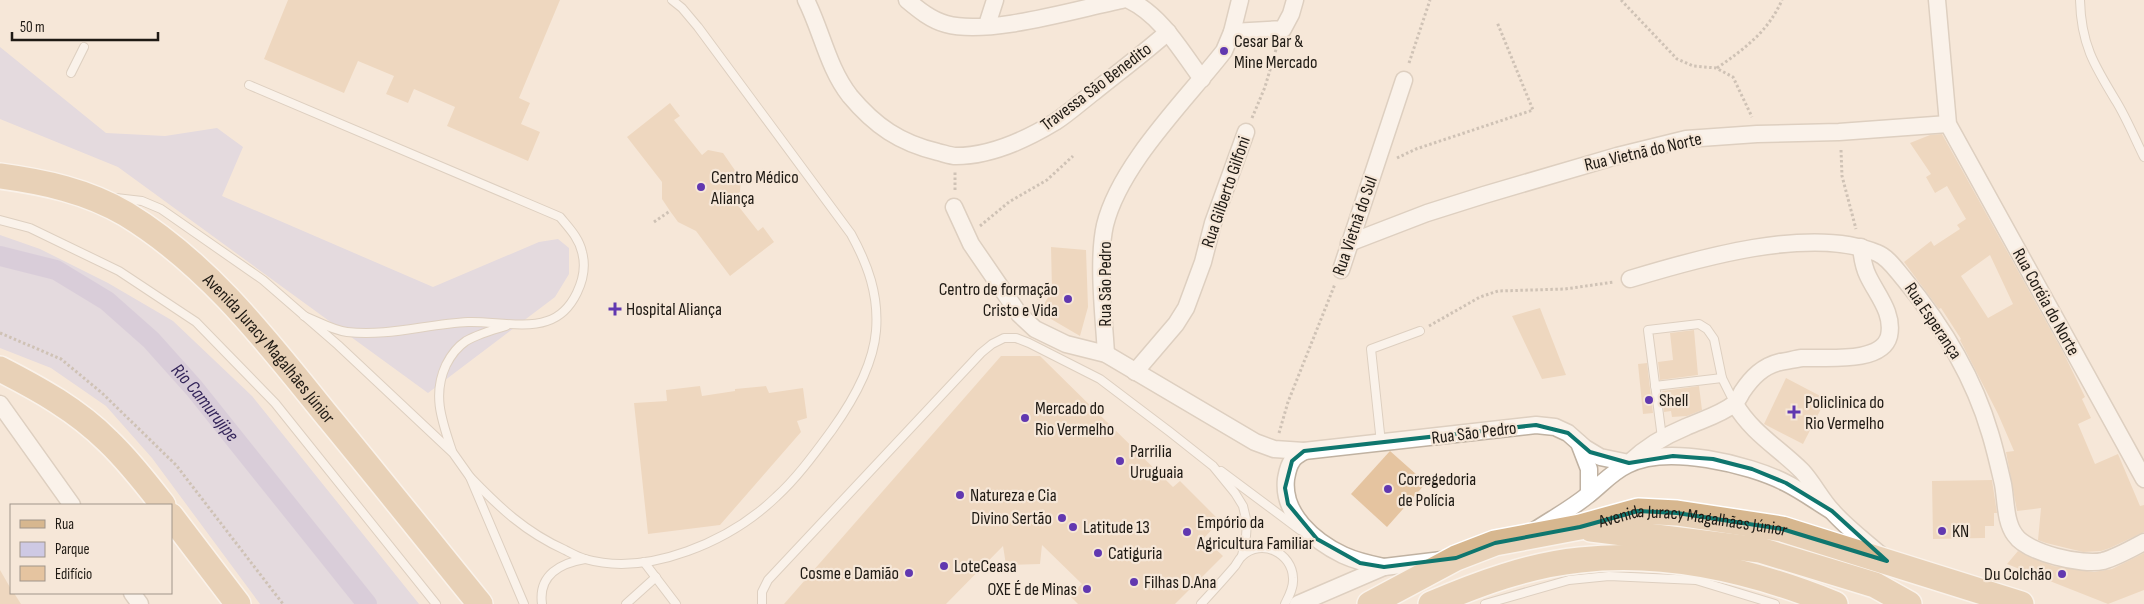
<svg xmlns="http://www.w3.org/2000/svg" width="2144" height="604" font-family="'Sofia Sans Condensed',sans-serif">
  <rect width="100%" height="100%" fill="#f6e7d8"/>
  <!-- green -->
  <g fill="#cec9e4">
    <path d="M0,47L106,133L165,136L217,128L243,147L222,196L433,287L539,242L558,239L569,248V274L555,297L428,393L118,167L0,119Z"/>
    <path d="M0,235L40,249L108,283L173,321L252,396L419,604H260L152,458L106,406L51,368L0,348Z"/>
  </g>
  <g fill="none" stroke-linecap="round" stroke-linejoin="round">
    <!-- canal -->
    <path stroke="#b7aeda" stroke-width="20" id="s1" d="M0,256L56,270L107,301L151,340L194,388L367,604"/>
  </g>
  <!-- building -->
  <g fill="#e5c4a0" fill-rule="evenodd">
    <path d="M288,0H560L519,98L530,103L521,124L540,132L528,161L447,126L455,107L414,89L408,103L386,94L394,76L358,61L344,93L264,59Z"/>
    <path d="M670,103L680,116L674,120L702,155L708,150L723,153L741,179L740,192L732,198L758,231L763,227L774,242L730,276L696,231L678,222L670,211L662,199V182L627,137Z"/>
    <path d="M1942,134L2063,352L2085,397L2082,399L2091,418L2078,424L2095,464L2118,454L2140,506L2144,505V532L2110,548L2101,551L2083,552L2046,543L2038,540L2041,508L2017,511L2006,452L2014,451L1998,414L1960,340L1961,339L1941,308L1939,309L1904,262L1931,241L1934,246L1960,229L1957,225L1966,219L1947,186L1935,193L1926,177L1931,174L1910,143L1930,135ZM1990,255L2013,304L1988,318L1961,276Z"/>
    <path d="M1051,247L1086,250L1088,307L1080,336L1039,312L1052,291Z"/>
    <path d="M1540,308L1566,375L1542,379L1512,316Z"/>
    <path d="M1694,330L1698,375L1660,380L1658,362L1673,360L1670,333Z"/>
    <path d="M1001,356H1040L1173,487L1180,481L1220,521L1204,538L1223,556L1175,604H1078L1069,595L1082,584L1042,545L1040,564L1006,565L1003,546L946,604H784Z"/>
    <path d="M1647,363L1653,413L1643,414L1638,364Z"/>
    <path d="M1786,378L1826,399L1803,444L1764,424Z"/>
    <path d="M700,386L702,396L735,391V389L766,386L769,393L803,388L807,418L797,421L801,432L720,525L648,534L634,403L667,401L666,390Z"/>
    <path d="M1699,386L1702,410L1687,416L1672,417L1671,411L1664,412L1662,391Z"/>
    <path d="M1390,451L1426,483L1387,527L1351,494Z"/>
    <path d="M1992,480L1997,513H1994V526H1985V538L1933,539L1932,481Z"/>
    <path d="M2018,551L2053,566L2094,572L2112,569L2144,553V590L2108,604L2007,564Z"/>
    <path d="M0,570L11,589V593H14L21,604H0Z"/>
  </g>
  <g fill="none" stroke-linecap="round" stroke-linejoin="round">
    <!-- service casing -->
    <g stroke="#c0b2a2" stroke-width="10">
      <g id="service">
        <path d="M2080,0C2081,44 2094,65 2116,101C2127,119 2135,139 2144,157"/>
        <path d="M71,73L84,47"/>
        <path d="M249,85L560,217C569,228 579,238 582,252C589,277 573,313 547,321C524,329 492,321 468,322C427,324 387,337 347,332C332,330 317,321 304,316"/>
        <path d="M116,198L142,201L161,209L263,280L338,345L453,453L470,477L524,604"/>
        <path d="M0,220L30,228L119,271L196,322L275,403L436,604"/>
        <path d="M1655,386L1722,378"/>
        <path d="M1662,438L1648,330L1699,324L1707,329L1714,339L1722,378L1735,404"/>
        <path d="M1381,443L1371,349L1420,331"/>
        <path d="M452,451C442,421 432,395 446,365C451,355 457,347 466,341C478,334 492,330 506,326"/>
        <path d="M1221,471L1300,530"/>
        <path d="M470,477C499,507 525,532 565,550C571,553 578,557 585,559C649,577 730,541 776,497C797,478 815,453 832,430C852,402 873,367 876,331C879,295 868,265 851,234L698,27L682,8L672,0"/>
        <path d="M644,562L676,604"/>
        <path d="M542,604C538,575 561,563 585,559"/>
        <path d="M626,604L656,577"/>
        <path d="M762,604V592L768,580L981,353L992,344L1004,338H1016L1029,343L1100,379L1170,432L1213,466L1235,493L1243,506L1247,523L1246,536L1242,556"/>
        <path d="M1201,604C1212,592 1224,579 1235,566C1237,563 1239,559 1242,556C1262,538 1292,553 1293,578C1294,587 1289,596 1285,604"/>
        <path d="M1485,604L1569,580L1609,576L1696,580L1775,604"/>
      </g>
    </g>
    <!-- minor casing -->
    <g stroke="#c0b2a2" stroke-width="19">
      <g id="minor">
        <path d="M806,0C822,32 828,68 850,96C875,126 900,143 938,152C943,153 950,156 956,156C990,156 1027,139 1055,122C1069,113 1082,101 1094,92C1119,72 1144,53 1168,32"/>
        <path d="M907,0C919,10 931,20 946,24C989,36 1077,9 1122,0"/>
        <path d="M1129,0C1162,16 1181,51 1202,79"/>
        <path d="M1937,0L1948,124L2144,479"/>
        <path d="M987,25L995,0"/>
        <path d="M1232,32L1283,29L1291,14L1295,0"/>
        <path d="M954,207L971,244L1019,314L1035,329L1066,344L1106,354L1255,442L1274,449L1304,451L1536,425L1555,427L1568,433L1585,448L1600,457L1629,463C1646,447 1664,436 1686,427C1701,420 1720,415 1734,404C1737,401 1740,396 1742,392C1752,377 1763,366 1780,362C1787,361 1795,359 1802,358C1825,357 1882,364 1889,336C1894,313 1877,295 1868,276C1863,266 1862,257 1861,247"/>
        <path d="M1349,243L1427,213L1484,195L1617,156L1686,139L1757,134L1839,132L1948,124"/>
        <path d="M1341,270L1404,80"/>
        <path d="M1630,279C1696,259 1811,225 1877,253C1888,257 1897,271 1904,279C1942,325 1973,375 1990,433C1995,449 1999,467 2003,484C2006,500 2005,522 2015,535C2027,553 2083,566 2103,561C2117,557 2131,549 2144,542"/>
        <path d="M1106,354C1104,318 1097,260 1105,225C1120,164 1186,100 1224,51L1232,32L1240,0"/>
        <path d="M1135,372L1176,324L1186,308L1203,262L1213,223L1246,132"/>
        <path d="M0,404L72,505"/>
        <path d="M1735,404C1752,433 1779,448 1802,471C1813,483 1821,499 1832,511C1847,528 1866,542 1883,557"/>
        <path d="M1579,443L1589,469V494"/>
        <path d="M1304,451C1300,454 1294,457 1292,461C1288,466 1287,474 1286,479C1282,514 1314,541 1343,555C1356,561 1369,564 1384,567"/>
        <path d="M1534,531C1552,519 1571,509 1588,495C1601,485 1612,472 1627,465C1666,444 1749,464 1786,483C1802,491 1817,502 1832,511"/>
        <path d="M132,593L140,604"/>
        <path d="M1298,604L1384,567L1442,560"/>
      </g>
    </g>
    <!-- primary casing -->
    <g stroke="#fff" stroke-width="28">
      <g id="primary">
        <path id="s2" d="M0,176C44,182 87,191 126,214C208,264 266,340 325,413C377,476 428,540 480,604"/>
        <path d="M0,369C39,389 77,410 108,441C128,460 146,483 163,505"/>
        <path d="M171,516L238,604"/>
        <path d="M1591,529L1760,550L1875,585L1909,604"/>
        <path id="s3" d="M1370,604L1456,558L1495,543L1580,527L1638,511L1677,513L1782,529L2021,604"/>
        <path d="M1431,604C1478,584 1529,565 1580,560C1666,550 1756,572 1835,604"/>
      </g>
    </g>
    <!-- path -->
    <g stroke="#a1968b" stroke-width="3" stroke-dasharray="2.5 2.5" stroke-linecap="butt">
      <path d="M1621,0L1677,59L1693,66L1716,68L1733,77L1752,117"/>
      <path d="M1409,63L1430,0"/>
      <path d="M1717,68C1744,49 1768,32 1782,0"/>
      <path d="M1252,118L1265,87L1277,46"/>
      <path d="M1841,150L1842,176L1856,229"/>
      <path d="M1397,158L1416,149L1533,110L1497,22"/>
      <path d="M955,190V171"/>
      <path d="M654,222L670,211"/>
      <path d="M980,226L1009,202L1047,180L1073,156"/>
      <path d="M1429,326L1480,297L1498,291L1565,289L1614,282"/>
      <path d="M0,333L61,359L102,393L176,465L283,604"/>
      <path d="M1279,433L1288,402L1335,284"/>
    </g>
    <!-- service -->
    <use href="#service" stroke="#fff" stroke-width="8"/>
    <!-- minor -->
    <use href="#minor" stroke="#fff" stroke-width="16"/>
    <!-- primary -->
    <use href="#primary" stroke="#d7b78f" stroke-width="25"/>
  </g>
  <!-- marked area -->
  <path d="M0 0H2144V604H0ZM1536,425L1568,433L1590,452L1629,463L1673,456L1713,459L1752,469L1786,483L1832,511L1887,561L1782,529L1677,513L1638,511L1580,527L1495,543L1456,558L1384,567L1360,563L1317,539L1288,504L1285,488L1292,461L1304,451Z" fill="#f6e7d8" fill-opacity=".55" fill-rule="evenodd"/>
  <path fill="none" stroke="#0f766e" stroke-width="4" stroke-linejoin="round" d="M1536,425L1568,433L1590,452L1629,463L1673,456L1713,459L1752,469L1786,483L1832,511L1887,561L1782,529L1677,513L1638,511L1580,527L1495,543L1456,558L1384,567L1360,563L1317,539L1288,504L1285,488L1292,461L1304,451Z"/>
  <!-- markers -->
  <g fill="#6138b0" stroke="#f6e7d8" stroke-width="2">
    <circle cx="1224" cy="51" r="5"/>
    <circle cx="701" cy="187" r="5"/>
    <circle cx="1068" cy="299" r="5"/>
    <path d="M612.5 301.5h5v5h5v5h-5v5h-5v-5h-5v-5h5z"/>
    <circle cx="1649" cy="400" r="5"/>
    <path d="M1791.5 404.5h5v5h5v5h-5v5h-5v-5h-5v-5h5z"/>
    <circle cx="1025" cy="418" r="5"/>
    <circle cx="1120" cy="461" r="5"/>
    <circle cx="1388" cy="489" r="5"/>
    <circle cx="960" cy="495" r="5"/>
    <circle cx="1062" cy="518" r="5"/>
    <circle cx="1073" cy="527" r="5"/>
    <circle cx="1942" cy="531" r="5"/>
    <circle cx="1187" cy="532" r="5"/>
    <circle cx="1098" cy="553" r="5"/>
    <circle cx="944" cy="566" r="5"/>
    <circle cx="909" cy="573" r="5"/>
    <circle cx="2062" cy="574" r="5"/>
    <circle cx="1134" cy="582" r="5"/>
    <circle cx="1087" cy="589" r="5"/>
  </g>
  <g text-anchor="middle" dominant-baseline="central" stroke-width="4.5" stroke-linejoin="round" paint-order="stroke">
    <!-- poi labels -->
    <g font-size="18" fill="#1f1a14" stroke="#f6e7d8" text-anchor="start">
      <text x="1234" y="41">Cesar Bar &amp;<tspan x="1234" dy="21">Mine Mercado</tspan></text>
      <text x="711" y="177">Centro Médico<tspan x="711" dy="21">Aliança</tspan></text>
      <text x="1058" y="289" text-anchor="end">Centro de formação<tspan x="1058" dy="21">Cristo e Vida</tspan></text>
      <text x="626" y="309">Hospital Aliança</text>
      <text x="1659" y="400">Shell</text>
      <text x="1805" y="402">Policlinica do<tspan x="1805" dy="21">Rio Vermelho</tspan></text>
      <text x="1035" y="408">Mercado do<tspan x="1035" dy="21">Rio Vermelho</tspan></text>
      <text x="1130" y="451">Parrilia<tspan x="1130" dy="21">Uruguaia</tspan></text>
      <text x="1398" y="479">Corregedoria<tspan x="1398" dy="21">de Polícia</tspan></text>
      <text x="970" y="495">Natureza e Cia</text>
      <text x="1052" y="518" text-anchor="end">Divino Sertão</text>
      <text x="1197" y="522">Empório da<tspan x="1197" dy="21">Agricultura Familiar</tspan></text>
      <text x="1083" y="527">Latitude 13</text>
      <text x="1952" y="531">KN</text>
      <text x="1108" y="553">Catiguria</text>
      <text x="954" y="566">LoteCeasa</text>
      <text x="899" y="573" text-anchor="end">Cosme e Damião</text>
      <text x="2052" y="574" text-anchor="end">Du Colchão</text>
      <text x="1144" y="582">Filhas D.Ana</text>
      <text x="1077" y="589" text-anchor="end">OXE É de Minas</text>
    </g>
    <!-- street labels -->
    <g font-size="18" fill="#1f1a14" stroke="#f6e7d8">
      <text transform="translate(1096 87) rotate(-37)">Travessa São Benedito</text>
      <text transform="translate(1643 152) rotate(-13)">Rua Vietnã do Norte</text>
      <text transform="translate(1226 192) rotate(-71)">Rua Gilberto Gilfoni</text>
      <text transform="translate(1355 226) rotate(-71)">Rua Vietnã do Sul</text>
      <text transform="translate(1105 284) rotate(-90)">Rua São Pedro</text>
      <text transform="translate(2046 302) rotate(61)">Rua Coréia do Norte</text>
      <text transform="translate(1933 321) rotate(56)">Rua Esperança</text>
      <text stroke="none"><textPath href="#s2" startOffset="330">Avenida Juracy Magalhães Júnior</textPath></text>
      <text transform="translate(1474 433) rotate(-7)">Rua São Pedro</text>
      <text stroke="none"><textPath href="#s3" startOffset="341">Avenida Juracy Magalhães Júnior</textPath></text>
    </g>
    <!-- water labels -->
    <g font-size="19" font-style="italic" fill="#34255a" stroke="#f6e7d8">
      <text stroke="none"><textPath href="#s1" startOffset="259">Rio Camurujipe</textPath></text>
    </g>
  </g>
  <!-- legend -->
  <rect x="10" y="504" width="162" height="90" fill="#f6e7d8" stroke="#a0958a"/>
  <rect x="20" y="520" width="25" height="8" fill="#d7b78f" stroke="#a0958a"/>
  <text x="55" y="529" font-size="15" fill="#1f1a14">Rua</text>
  <rect x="20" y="542" width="25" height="15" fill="#cec9e4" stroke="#a0958a"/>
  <text x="55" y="554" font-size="15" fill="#1f1a14">Parque</text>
  <rect x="20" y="566" width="25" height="15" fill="#e5c4a0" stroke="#a0958a"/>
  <text x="55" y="579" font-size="15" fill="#1f1a14">Edifício</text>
  <!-- scale -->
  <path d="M12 32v8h146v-8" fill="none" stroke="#1f1a14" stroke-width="2.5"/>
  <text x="20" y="32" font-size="15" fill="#1f1a14" stroke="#f6e7d8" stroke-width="4" paint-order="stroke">50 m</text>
</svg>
